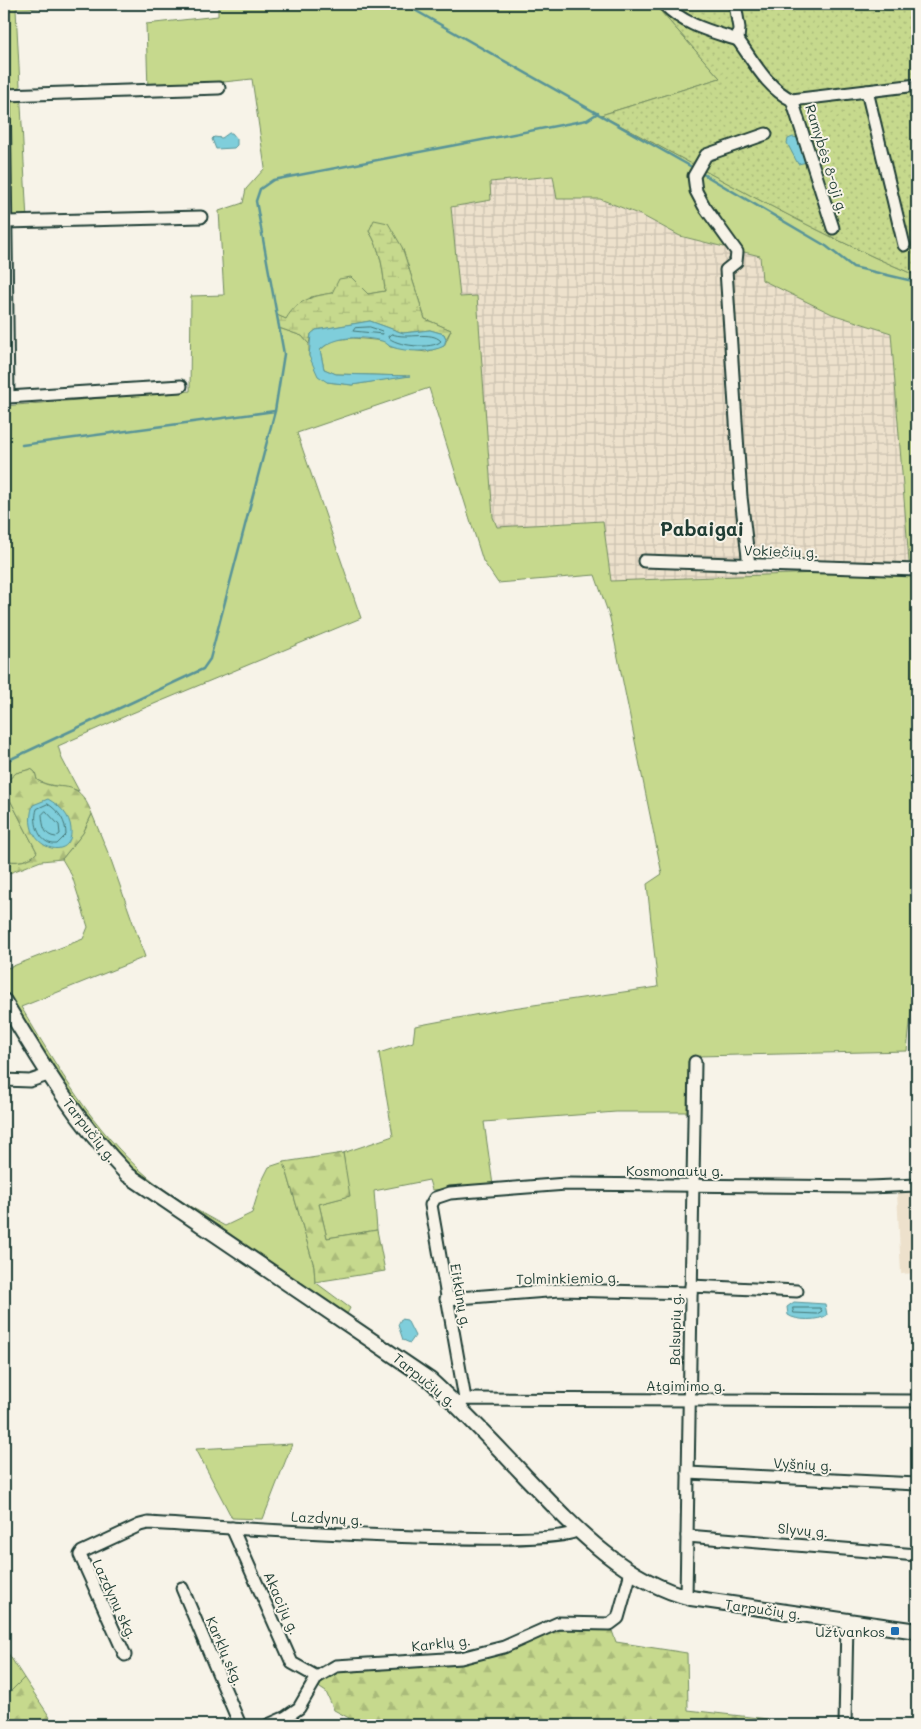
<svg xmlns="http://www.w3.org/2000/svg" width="921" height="1729" font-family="Mali,sans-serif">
  <defs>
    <pattern id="industrial-grid" width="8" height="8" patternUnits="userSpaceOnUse" patternTransform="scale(1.25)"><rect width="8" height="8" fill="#ede1cc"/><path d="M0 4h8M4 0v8" fill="none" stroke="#cbc2b0"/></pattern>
    <pattern id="forest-firs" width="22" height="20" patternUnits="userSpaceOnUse" patternTransform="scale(1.25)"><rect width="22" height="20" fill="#c6d98d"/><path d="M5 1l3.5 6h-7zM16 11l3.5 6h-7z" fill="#aabb7a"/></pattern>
    <pattern id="wetland-marsh" width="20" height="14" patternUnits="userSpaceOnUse" patternTransform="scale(1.25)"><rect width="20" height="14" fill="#c6d98d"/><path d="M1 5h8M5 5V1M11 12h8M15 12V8" fill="none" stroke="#aabb7a"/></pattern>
    <pattern id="garden-dots" width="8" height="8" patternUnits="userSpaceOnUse" patternTransform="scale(1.25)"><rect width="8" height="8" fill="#c6d98d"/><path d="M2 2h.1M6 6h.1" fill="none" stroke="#aabb7a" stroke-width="1.8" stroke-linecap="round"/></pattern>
  </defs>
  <rect width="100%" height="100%" fill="#f7f3e8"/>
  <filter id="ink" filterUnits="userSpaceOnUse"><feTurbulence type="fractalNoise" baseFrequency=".02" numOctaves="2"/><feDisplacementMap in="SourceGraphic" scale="10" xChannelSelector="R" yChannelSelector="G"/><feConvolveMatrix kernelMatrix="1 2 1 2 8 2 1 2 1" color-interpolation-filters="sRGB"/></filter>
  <g filter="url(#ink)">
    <!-- built -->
    <path fill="#ede1cc" d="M917,1191V1273L901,1274L897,1192Z"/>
    <!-- industrial -->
    <path fill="url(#industrial-grid)" d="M553,176L558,199H600L643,216L680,236L760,256L832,314L891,333L909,562V576L817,573L611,582L603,521L497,527L493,517L476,296L460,297L451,207L490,200L489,182Z"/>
    <!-- green -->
    <g fill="#c6d98d" stroke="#728b60" fill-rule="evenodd">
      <path d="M4,4H75L76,6L16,9L27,221L6,222Z"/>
      <path d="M218,4H654L720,78L601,115C706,170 808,230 917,276V562H909L891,333L832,314L762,280L760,256L680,236L643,216L600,199H557L553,176L490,182L491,200L451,207L460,297L477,296L493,517L497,527L603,521L611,581L817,573L917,576V987L914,988L907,1051L698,1056L688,1061L687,1112H616L484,1122L493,1185L432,1190L429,1180L374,1191L377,1230L327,1238L319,1204L349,1196L343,1153L393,1136L379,1053L413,1042L415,1026L506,1009L658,987L647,884L662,874L610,618L595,575L498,583L483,561L429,388L297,433L361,618L130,714L58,746L62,759L79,791C66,786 48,787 37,780L35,772L31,769L16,773L7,794L37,852C30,862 15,863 4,860V406L190,391L191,296L224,295L219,211L243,203L246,189L265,168L252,79L148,90L146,24L218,16ZM369,231L402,247L425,319L451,330L444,346L426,352L390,347L385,341L353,338L333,340L320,350L324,369L336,374L406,376L352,385L327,382L309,356V344L302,336L279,328L277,316L286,319L311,297L332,293L351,278L368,294L385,291C383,269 381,250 369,231Z"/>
      <path d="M92,814L111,860L145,957L21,1007C58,1068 93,1130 148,1177C171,1196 199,1212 225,1226L252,1213L261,1183L269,1167L284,1162L314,1266L315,1282L350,1308L346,1316L119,1162L52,1073L4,993V958L8,968L83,939L88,927L72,876L62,859L83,833Z"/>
      <path d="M292,1444L263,1519L232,1518L196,1449Z"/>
      <path d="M4,1647L24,1678L4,1698Z"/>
    </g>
    <!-- forest -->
    <g fill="url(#forest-firs)" stroke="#728b60">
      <path d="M31,769L35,772L37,780C61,795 76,773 92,814L83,833L62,859L41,861L4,875V860C15,863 30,862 37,852L7,794V781L16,773Z"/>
      <path d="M343,1153L350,1196L319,1204L327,1238L377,1230L385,1271L315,1282L314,1266L284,1162Z"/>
      <path d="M611,1628L616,1642L687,1653L688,1710L768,1719V1725H349V1718L334,1710L326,1692L317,1686L322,1679L334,1673L457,1664L506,1653L553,1632L566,1629Z"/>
      <path d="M24,1678L55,1725H4V1698Z"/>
    </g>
    <!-- wetland -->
    <path fill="url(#wetland-marsh)" stroke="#728b60" d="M374,220L388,223L402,247L425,319L451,330L446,339L444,334L430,330L403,333L370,321L316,330L311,334L309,344L302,336L279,328L277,315L286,319C296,301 312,296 332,293L339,279L351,277L368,294L385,291C383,269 381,250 369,231Z"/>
    <!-- garden -->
    <path fill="url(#garden-dots)" stroke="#728b60" d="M654,4H917V276C808,230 705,170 601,115L720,78Z"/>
    <!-- water -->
    <g fill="#7fcedb" stroke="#599498">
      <path d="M229,133H232L237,139V145L234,148L216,149L212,139L214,137L222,138Z"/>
      <path d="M793,137L798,138L807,162L798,164L787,143L788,139Z"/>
      <path d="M370,321L403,333L430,330L444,334L446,339L444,346C431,353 406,352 392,347C388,346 386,342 382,341C362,336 335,335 320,350L324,369L336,374L410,376L352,385L327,382L318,376L309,356L311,334L316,330Z"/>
      <path d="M48,799C60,806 70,815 71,829C74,865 18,848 33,805Z"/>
      <path d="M794,1302L825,1304L827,1315C819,1321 796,1321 788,1315L787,1307Z"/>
      <path d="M401,1319L407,1320L415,1336L410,1343L403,1340L398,1325Z"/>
    </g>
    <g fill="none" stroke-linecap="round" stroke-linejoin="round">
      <!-- shore -->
      <g stroke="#457777" stroke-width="1">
        <path d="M370,327L382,331L383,334L353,331L355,328Z"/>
        <path d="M392,334C407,340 431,330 441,341C433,350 395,346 388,337Z"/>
        <path d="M48,804C60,812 66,822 66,835L57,844C40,846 32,823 37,809Z"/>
        <path d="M46,811L59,825L60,834L56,837C44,836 43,826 42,815Z"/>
        <path d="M793,1308H820L822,1311L817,1314L794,1313Z"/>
      </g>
      <!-- stream -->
      <g stroke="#599498" stroke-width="2.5">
        <path d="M404,4L690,166"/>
        <path d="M703,174L826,246L853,267L917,282"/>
        <path d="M22,445L275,411"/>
        <path d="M11,759L203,669L210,659L275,411L284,354L256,201L260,189L273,180L587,120L598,113"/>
      </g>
      <!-- minor casing -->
      <g stroke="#1f3d34" stroke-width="15">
        <g id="minor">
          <path d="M664,4C684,25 710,31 738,40"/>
          <path d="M735,4L739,28L738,40C754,62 767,88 792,100L917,85"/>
          <path d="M4,86L8,397"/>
          <path d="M867,91L904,245"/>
          <path d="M4,95L219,88"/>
          <path d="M792,100L833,228"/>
          <path d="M6,222L201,217"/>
          <path d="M4,400L8,397L181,386"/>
          <path d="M644,561L917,570"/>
          <path d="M749,565L741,497L726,270L736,262L737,252L704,206L696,191L694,176L706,155L766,134"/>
          <path d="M4,1080L30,1081L48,1075"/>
          <path d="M691,1286L797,1291"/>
          <path d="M446,1299L560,1290L691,1293"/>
          <path d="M465,1399L431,1205L435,1198L450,1193L566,1184L870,1187L917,1185"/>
          <path d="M461,1403L465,1399L917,1401"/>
          <path d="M688,1473L917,1484"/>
          <path d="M232,1528L292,1663L317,1677"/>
          <path d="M687,1536L917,1555"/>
          <path d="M182,1588L240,1725"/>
          <path d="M686,1597L695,1062"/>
          <path d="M125,1655L80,1555L82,1552L140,1525L148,1523C203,1526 555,1551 578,1530"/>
          <path d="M268,1725L286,1717L299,1708L317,1677L336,1666L461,1658L504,1647L558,1623L610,1624L618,1618L631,1572"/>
          <path d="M845,1725L847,1621"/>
        </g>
      </g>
      <!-- major casing -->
      <g stroke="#1f3d34" stroke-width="18">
        <path id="major" d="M4,1001C41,1063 77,1123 128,1175L430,1380C463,1410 493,1442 524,1475C571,1524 622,1581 691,1598L917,1631"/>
      </g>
      <!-- minor -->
      <use href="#minor" stroke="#f7f3e8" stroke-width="11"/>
      <!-- major -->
      <use href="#major" stroke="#f7f3e8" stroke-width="14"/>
    </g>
  </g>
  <!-- markers -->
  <rect fill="#1f6fb2" stroke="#f7f3e8" stroke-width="2" x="890" y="1626" width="10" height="10" rx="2.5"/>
  <g text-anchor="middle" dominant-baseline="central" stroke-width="4" stroke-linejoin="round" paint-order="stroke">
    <!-- street labels -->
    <g font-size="14" fill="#1f3d34" stroke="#f7f3e8">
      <text transform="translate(827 159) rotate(73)">Ramybės 8-oji g.</text>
      <text transform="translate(781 551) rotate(2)">Vokiečių g.</text>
      <text transform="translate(90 1130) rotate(52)">Tarpučių g.</text>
      <text x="675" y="1170">Kosmonautų g.</text>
      <text transform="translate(568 1278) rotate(-1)">Tolminkiemio g.</text>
      <text transform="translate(461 1296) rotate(80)">Eitkūnų g.</text>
      <text transform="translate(675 1329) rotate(-89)">Balsupių g.</text>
      <text transform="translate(425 1380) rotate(39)">Tarpučių g.</text>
      <text x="686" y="1385">Atgimimo g.</text>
      <text transform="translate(803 1464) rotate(3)">Vyšnių g.</text>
      <text transform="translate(327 1518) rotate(3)">Lazdynų g.</text>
      <text transform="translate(803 1530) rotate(5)">Slyvų g.</text>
      <text transform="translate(115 1599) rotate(65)">Lazdynų skg.</text>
      <text transform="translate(282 1603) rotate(66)">Akacijų g.</text>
      <text transform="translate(763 1609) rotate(8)">Tarpučių g.</text>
      <text transform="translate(441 1643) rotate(-6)">Karklų g.</text>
      <text transform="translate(225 1651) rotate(67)">Karklų skg.</text>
    </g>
    <!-- poi labels -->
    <g font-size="14" fill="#1f3d34" stroke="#f7f3e8" text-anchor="end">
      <text x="885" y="1631">Užtvankos</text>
    </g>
    <!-- district labels -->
    <g font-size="19" font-weight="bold" fill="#1f3d34" stroke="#f7f3e8">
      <text x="702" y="528">Pabaigai</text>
    </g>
  </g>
  <!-- margin -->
  <rect width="921" height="1729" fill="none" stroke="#f7f3e8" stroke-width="20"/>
  <rect x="10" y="10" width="901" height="1709" fill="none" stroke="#1f3d34" stroke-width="2" filter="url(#ink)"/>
</svg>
